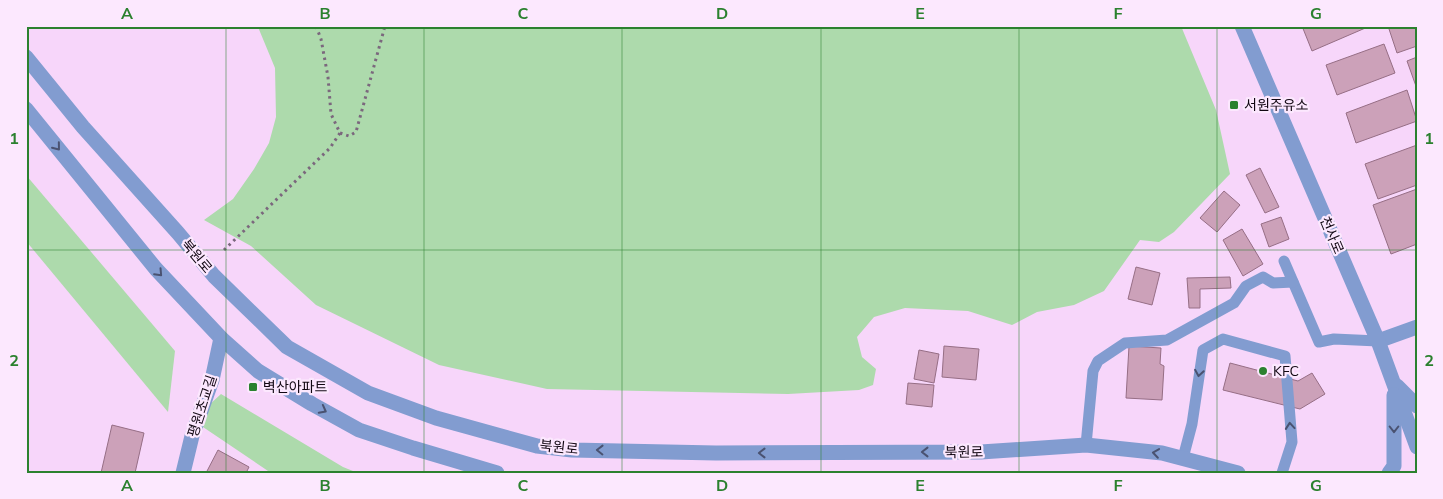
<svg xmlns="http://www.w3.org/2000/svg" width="1443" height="499" font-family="Mulish,'Noto Sans KR',sans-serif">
  <rect width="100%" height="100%" fill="#f7d6fa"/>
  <!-- green -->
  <g fill="#addaac">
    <path d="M256,26H1181L1216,110L1230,174L1174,232L1159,242L1140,240L1104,291L1074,305L1037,312L1012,325L968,311L905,308L874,317L857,337L862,357L876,369L873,385L859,390L788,394L547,389L439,365L316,305L251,246L204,220L233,199L254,169L269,143L276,117L275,68L258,27Z"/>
    <path d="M26,175L175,351L168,412L26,241Z"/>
    <path d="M221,394L343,467L358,473H271L200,425L209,405Z"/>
  </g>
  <!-- building -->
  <g fill="#cca1b9" stroke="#966e85">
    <path d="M1302,26H1370L1312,51Z"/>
    <path d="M1388,26H1416L1417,46L1397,53Z"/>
    <path d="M1384,44L1395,73L1337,95L1326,65Z"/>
    <path d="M1417,57V89L1407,61Z"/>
    <path d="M1407,90L1417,121L1356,143L1346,113Z"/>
    <path d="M1417,145V185L1378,199L1365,164Z"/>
    <path d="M1260,168L1279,207L1265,213L1246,175Z"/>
    <path d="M1417,189V244L1391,254L1373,205Z"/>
    <path d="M1224,191L1240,205L1217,232L1200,218Z"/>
    <path d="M1281,217L1289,239L1269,247L1261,224Z"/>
    <path d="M1242,229L1263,264L1243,276L1223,240Z"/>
    <path d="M1136,267L1160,273L1152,305L1128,299Z"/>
    <path d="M1230,277L1231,288L1200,289V308H1189L1187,278Z"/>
    <path d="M944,346L979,349L976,380L942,377Z"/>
    <path d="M1129,346L1161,348L1160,364L1164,366L1162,400L1126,398Z"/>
    <path d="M919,350L939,354L934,383L914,379Z"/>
    <path d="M1230,363L1298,381L1312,373L1325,394L1300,409L1223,390Z"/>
    <path d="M908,383L934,385L932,407L906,404Z"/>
    <path d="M112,425L144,433L135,473H101Z"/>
    <path d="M218,450L249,467L246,473H206Z"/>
  </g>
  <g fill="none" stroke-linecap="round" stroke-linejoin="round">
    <!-- path -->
    <g stroke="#7b677d" stroke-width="3" stroke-dasharray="2.5 4" stroke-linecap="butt">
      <path d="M340,133L349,136L356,132L385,26"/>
      <path d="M224,250L330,148L340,133L331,114L328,77L321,39L316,26"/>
    </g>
    <!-- service -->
    <g stroke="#829cd0" stroke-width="11">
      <path d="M1284,261L1319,342L1334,339L1378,341"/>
      <path d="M1086,445L1093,371L1098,361L1125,343L1167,340L1234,303L1246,286L1263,277L1273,283L1293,282"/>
      <path d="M1183,458L1192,424L1203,350L1223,339L1285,356L1292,442L1282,473"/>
    </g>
    <!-- minor -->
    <path stroke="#829cd0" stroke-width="15" d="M1378,341L1417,327"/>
    <!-- tertiary -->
    <g stroke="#829cd0" stroke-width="15">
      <path d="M1242,26L1378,341L1417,447"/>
      <path d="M26,57L83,127L178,233L214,276L287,347L368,393L436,418L537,446L572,450L716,453L981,452L1086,445L1162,453L1238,473"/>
      <path d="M26,109L156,269L221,338L258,371L312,404L359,430L413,448L497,473"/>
      <path d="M1397,386L1417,406"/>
      <path d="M183,473L192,436L212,380L221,338"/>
      <path d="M1389,473L1394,466V395"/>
    </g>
  </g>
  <!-- one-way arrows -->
  <defs><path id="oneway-chevron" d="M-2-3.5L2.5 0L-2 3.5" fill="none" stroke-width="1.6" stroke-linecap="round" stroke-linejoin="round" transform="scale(1.25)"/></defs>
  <g stroke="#4a5271">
    <use href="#oneway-chevron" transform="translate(57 147) rotate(51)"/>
    <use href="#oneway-chevron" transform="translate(159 273) rotate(47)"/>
    <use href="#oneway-chevron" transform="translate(1199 373) rotate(99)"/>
    <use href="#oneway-chevron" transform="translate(323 410) rotate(28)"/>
    <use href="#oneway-chevron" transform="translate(1290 426) rotate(-95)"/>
    <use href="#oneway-chevron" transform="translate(1394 429) rotate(90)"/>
    <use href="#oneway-chevron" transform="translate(600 450) rotate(-179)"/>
    <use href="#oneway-chevron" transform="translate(925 452) rotate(180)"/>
    <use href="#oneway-chevron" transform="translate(762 453) rotate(180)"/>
    <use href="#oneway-chevron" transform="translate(1156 453) rotate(-172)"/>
  </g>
  <!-- grid -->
  <path fill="none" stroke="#2b812f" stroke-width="1" stroke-opacity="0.55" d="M226,26V473M424,26V473M622,26V473M821,26V473M1019,26V473M1217,26V473M26,250H1417"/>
  <!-- markers -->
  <g fill="#2b812f" stroke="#fce8fe" stroke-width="2">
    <rect x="1229" y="100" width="10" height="10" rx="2.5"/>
    <circle cx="1263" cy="371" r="5"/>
    <rect x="248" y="382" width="10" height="10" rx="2.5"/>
  </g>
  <g text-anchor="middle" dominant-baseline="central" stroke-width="4.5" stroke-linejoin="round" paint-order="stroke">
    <!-- poi labels -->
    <g font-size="14" fill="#110712" stroke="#fce8fe" text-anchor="start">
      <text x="1244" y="105">서원주유소</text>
      <text x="1273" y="371">KFC</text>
      <text x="263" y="387">벽산아파트</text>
    </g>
    <!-- street labels -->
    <g font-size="14" fill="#110712" stroke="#fce8fe">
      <text transform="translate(1332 235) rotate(67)">천사로</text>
      <text transform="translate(197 256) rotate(50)">북원로</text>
      <text transform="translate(202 406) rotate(-72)">평원초교길</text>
      <text transform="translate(559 447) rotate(6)">북원로</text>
      <text transform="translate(964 452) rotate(-1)">북원로</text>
    </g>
  </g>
  <!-- border -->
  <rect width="1443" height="499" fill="none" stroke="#fce8fe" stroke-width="55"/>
  <rect x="28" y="28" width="1388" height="444" fill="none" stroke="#2b812f" stroke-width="2"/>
  <g font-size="16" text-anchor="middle" font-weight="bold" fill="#2b812f">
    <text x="127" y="19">A</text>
    <text x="325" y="19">B</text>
    <text x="523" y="19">C</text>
    <text x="722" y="19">D</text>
    <text x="920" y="19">E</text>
    <text x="1118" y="19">F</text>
    <text x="1316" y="19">G</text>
    <text x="14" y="144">1</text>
    <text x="1429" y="144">1</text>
    <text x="14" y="366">2</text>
    <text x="1429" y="366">2</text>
    <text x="127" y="491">A</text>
    <text x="325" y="491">B</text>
    <text x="523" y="491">C</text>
    <text x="722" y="491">D</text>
    <text x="920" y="491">E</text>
    <text x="1118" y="491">F</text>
    <text x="1316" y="491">G</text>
  </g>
</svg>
